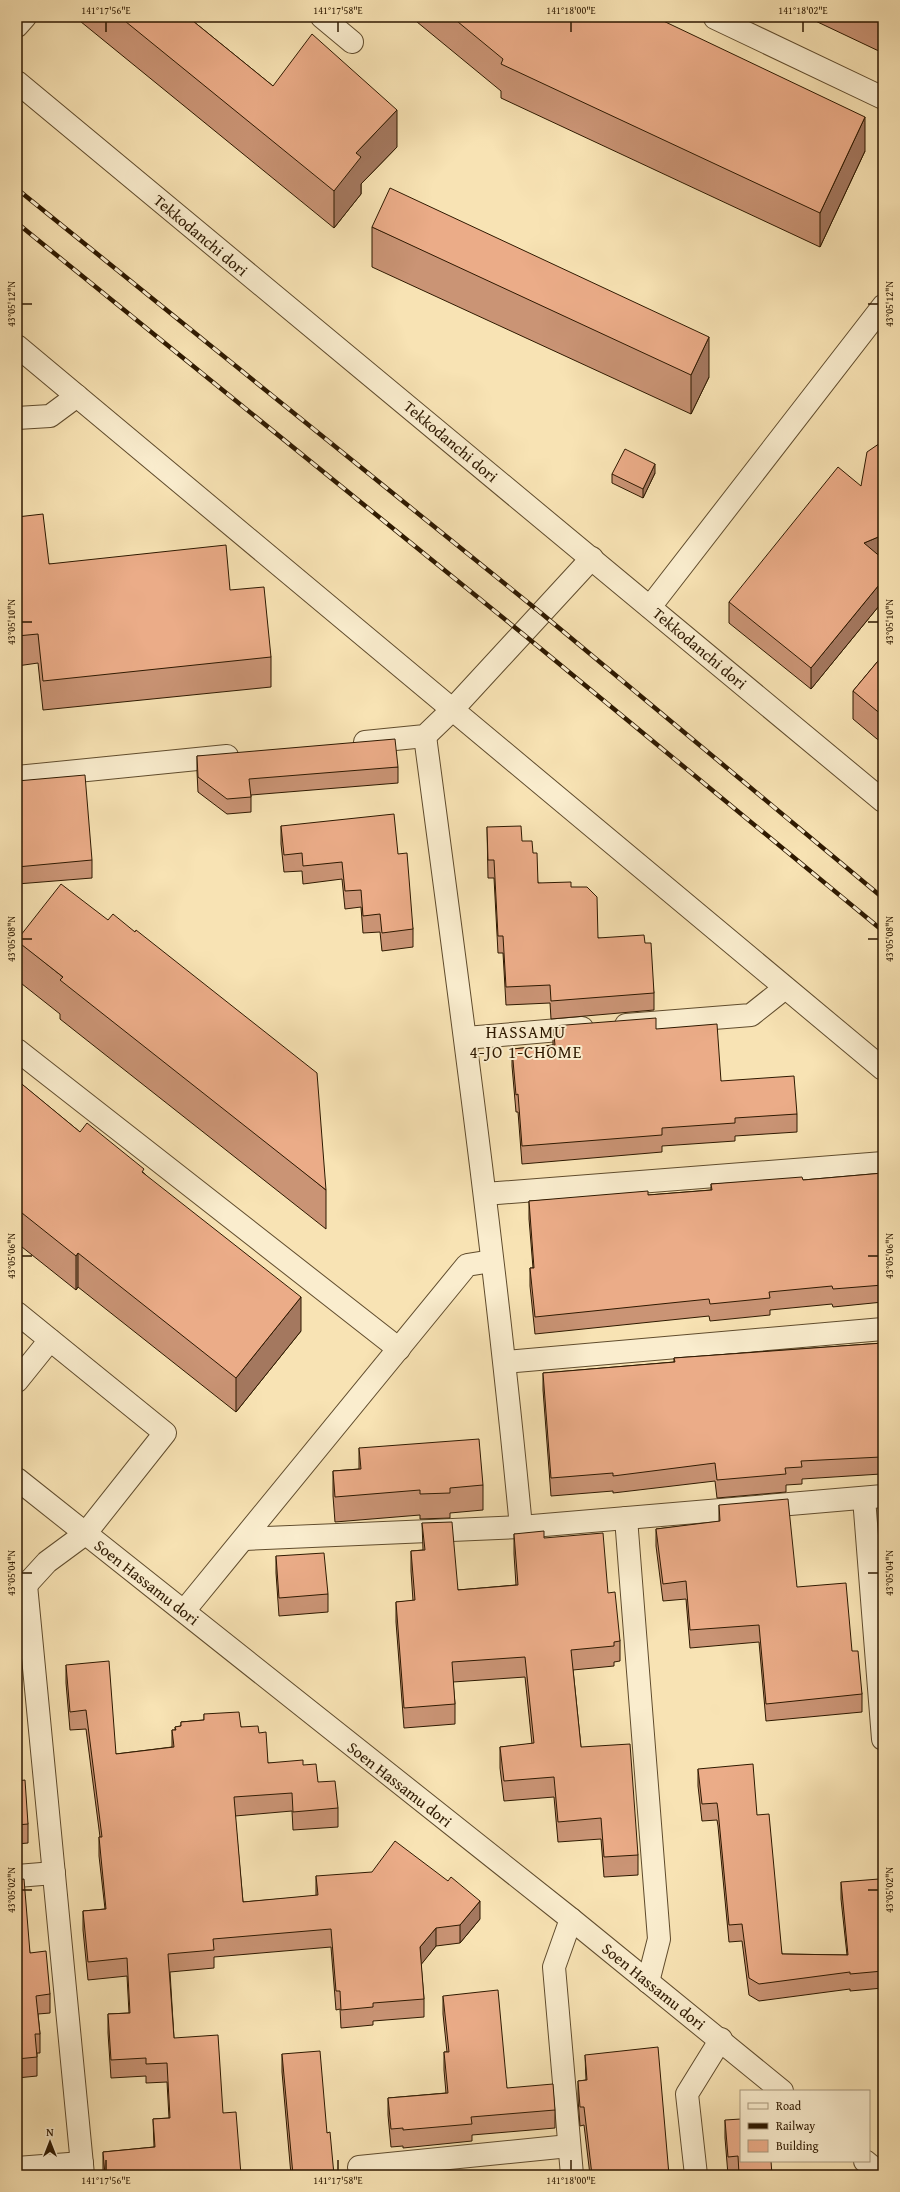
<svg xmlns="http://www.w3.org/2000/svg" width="900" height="2192" font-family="'Gentium Book Plus',serif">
  <rect width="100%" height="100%" fill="#f8e3b4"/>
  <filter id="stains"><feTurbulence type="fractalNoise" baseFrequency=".005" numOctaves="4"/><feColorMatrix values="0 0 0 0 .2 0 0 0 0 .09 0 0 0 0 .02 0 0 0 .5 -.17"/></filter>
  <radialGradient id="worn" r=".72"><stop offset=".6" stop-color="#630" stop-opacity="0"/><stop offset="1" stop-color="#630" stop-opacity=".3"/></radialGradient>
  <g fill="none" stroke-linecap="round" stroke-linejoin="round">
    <!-- minor casing -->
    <g stroke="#604c2d" stroke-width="24">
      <g id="minor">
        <path d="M322,17L352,42"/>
        <path d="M715,18L883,98"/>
        <path d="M17,26L25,17"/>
        <path d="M17,82L883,801"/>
        <path d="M17,346L883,1069"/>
        <path d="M17,418L50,416L77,396"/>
        <path d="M650,607L883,306"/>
        <path d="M425,736C460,1000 496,1263 521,1527"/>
        <path d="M365,742L425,736L452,710L592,558"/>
        <path d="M17,777L227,756"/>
        <path d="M626,1025L751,1015L785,988"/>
        <path d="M466,1038L582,1028"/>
        <path d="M17,1050L399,1349"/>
        <path d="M485,1194L883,1163"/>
        <path d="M17,1313L165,1433L85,1534L47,1562L26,1585L17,1586"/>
        <path d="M505,1362L883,1329"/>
        <path d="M17,1381L50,1340"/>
        <path d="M17,1479L571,1919L782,2091"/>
        <path d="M864,1498L883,1739"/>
        <path d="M626,1518L659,1939L648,1982"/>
        <path d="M245,1539L521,1527L883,1496"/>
        <path d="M26,1585L83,2175"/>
        <path d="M184,1611L467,1265L492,1261"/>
        <path d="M17,1876L54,1873"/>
        <path d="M571,1919L554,1967L572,2175"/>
        <path d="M865,2161L882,2175"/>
        <path d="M359,2167L569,2146"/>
        <path d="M17,2168L82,2163"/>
        <path d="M696,2175L687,2094L721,2039"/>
      </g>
    </g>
    <!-- minor -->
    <use href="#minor" stroke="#faedce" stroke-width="22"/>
    <!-- rail casing -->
    <g stroke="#2e1900" stroke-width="4.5">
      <g id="rail">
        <path d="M17,189L541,613L883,898"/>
        <path d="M17,223L523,634L883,931"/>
      </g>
    </g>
    <!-- rail -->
    <use href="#rail" stroke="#faedce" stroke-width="3" stroke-dasharray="9" stroke-linecap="butt"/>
  </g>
  <!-- wall -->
  <g fill="#ca9475" stroke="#2e1900">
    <path d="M75,17H188L273,86L397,147L361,184V194L334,228Z"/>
    <path d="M411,17H655L865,151L820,247L501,98V91Z"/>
    <path d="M807,17H883V53Z"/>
    <path d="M372,227L709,377L691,414L372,267Z"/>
    <path d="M655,473L643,498L612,483V474Z"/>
    <path d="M861,486L881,557L883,559V601L811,689L729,623V602Z"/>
    <path d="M17,517L49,564L230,590L271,657V687L43,710L38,663L17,666Z"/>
    <path d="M883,655V744L853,719V691Z"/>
    <path d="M197,756L398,767V783L251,795V812L227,814L198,792L197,772Z"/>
    <path d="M17,781L92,860V878L17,884Z"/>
    <path d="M281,826L398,854L413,929V947L382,951L380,932L363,933L361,907L345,909L342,879L303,884L302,871L284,872L281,844Z"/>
    <path d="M487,827L522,841L533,853L538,883L571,887L598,938L645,943L654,993V1010L551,1019L550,1003L506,1005L503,953H498L494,878H488Z"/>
    <path d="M17,940L326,1190V1229L60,1019V1014L17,980Z"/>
    <path d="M553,1026L656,1029L721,1081L797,1114V1132L735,1136V1141L662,1146V1152L522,1164L518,1112H516L512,1066V1049L553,1045Z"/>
    <path d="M17,1067L19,1082L80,1132L144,1173L301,1331L236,1412L78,1287L76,1290L17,1243Z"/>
    <path d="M883,1173V1302L833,1307L832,1304L770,1310V1315L710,1321L709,1316L535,1334L530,1286V1268H533L529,1219V1201L648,1195L711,1190V1184L803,1180Z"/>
    <path d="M883,1343V1468H881V1474L802,1479V1484L786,1485V1492L717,1498L715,1481L613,1493V1491L551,1496L543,1390V1373L674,1362V1358Z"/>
    <path d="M359,1448L483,1485V1510L450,1513V1518L420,1519V1515L335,1522L333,1496V1471L359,1469Z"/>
    <path d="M719,1505L797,1587L852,1651L862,1694V1712L766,1721L759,1642L690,1648L686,1599L663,1601L656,1546V1529L719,1522Z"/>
    <path d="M422,1523L458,1590L516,1585L514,1554V1534L544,1538L608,1593L620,1641V1661L614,1662V1666L573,1670L581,1747L638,1855V1875L604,1877L601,1839L558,1842L554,1797L504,1801L500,1768V1747L532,1744L525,1677L453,1682L455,1704V1724L404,1728L396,1622V1602L413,1601L411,1571V1551L423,1550Z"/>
    <path d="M276,1556L328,1594V1612L279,1616L276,1573Z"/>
    <path d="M66,1665L116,1754L172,1747V1730H175V1727L181,1726V1722L204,1720V1714L259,1733L268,1763L303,1765L318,1782L338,1808V1827L293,1830L292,1811L235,1816L243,1902L316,1896V1876L480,1919L460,1943L436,1946L421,1964L424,1999V2017L373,2021V2025L341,2028L340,2009L336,2010L331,1947L214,1957V1968L170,1972L174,2038L223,2113L241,2175H103V2152L154,2147L153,2119L169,2118L167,2082L146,2083V2076L111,2078L108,2033V2014L129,2013L127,1976L88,1980L83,1930V1911L105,1909L99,1856V1837H100L86,1729L70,1730L66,1683Z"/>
    <path d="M698,1769L757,1815L782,1954L847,1955L841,1899V1882L883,1921V1988L850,1991V1989L759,2001L749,1995L742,1941L729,1942L718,1826L717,1820L702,1821L698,1786Z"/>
    <path d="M17,1781L28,1824V1843L17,1844Z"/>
    <path d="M17,1880L30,1953L50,1994V2013L38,2014L40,2034V2053H37V2076L17,2078Z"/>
    <path d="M443,1996L507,2088L555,2110V2128L472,2135V2141L403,2148V2146L391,2147L388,2115V2098L446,2093L444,2070V2052H447L443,2014Z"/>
    <path d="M282,2054L327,2133L334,2175H291L282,2072Z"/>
    <path d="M585,2055L669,2175H590L584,2125L580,2126L578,2099V2081L586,2080Z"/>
    <path d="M725,2120L772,2175H738V2174L728,2175L725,2138Z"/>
  </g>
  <!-- shaded-wall -->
  <g fill="#a4785f" stroke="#2e1900">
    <path d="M397,110V147L361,184V194L334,228V191L356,153Z"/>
    <path d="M865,117V151L820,247V213Z"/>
    <path d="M709,337V377L691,414V375Z"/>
    <path d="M655,464V473L643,498V489Z"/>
    <path d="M883,535V556L864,564V543Z"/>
    <path d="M883,580V601L811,689V668Z"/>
    <path d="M19,1069V1103L17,1106V1072Z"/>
    <path d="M78,1253V1287L76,1290V1256Z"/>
    <path d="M301,1297V1331L236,1412V1378Z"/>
    <path d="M480,1901V1919L460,1943V1925Z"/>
    <path d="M436,1928V1946L420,1966V1947Z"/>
  </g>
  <!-- building -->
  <g fill="#ebac88" stroke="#2e1900">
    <path d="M120,17H188L273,86L312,34L397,110L356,153L361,157L334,191Z"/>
    <path d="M452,17H655L865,117L820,213L501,64L503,59Z"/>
    <path d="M390,188L709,337L691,375L372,227Z"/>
    <path d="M883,441V535L864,543L883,559V580L811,668L729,602L838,467L861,486L867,452Z"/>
    <path d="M625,449L655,464L643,489L612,474Z"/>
    <path d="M43,514L49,564L226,545L230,590L264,587L271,657L43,681L38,634L17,636V517Z"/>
    <path d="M883,655V716L853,691Z"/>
    <path d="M395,739L398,767L249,779L251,797L227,799L198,777L197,756Z"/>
    <path d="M85,775L92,860L17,867V781Z"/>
    <path d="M394,814L398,854L407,853L413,929L382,933L380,914L363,916L361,890L345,891L342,862L303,866L302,853L284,855L281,826Z"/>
    <path d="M521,826L522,841H532L533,853H537L538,883L571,882V887H587L597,897L598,938L644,935L645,943H651L654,993L551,1001L550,985L506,987L503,936H498L494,860H488L487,827Z"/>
    <path d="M61,884L108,920L113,914L135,932L136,930L317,1073L326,1190L60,980L63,977L17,941V940Z"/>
    <path d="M656,1018V1029L717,1024L721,1081L794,1076L797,1114L735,1118V1123L662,1128V1135L522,1146L518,1094L516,1095L512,1049L555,1045L553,1026Z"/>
    <path d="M17,1067L19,1069L17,1072Z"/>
    <path d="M17,1080L80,1132L87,1123L144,1169L142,1172L301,1297L236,1378L78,1253L76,1256L17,1209Z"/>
    <path d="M883,1173V1285L833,1289L832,1286L769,1292L770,1298L710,1304L709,1299L535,1317L530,1268H534L529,1201L648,1191V1195L712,1190L711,1184L802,1177L803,1180Z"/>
    <path d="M883,1343V1450L881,1451V1457L801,1461L802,1467L785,1468L786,1474L717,1480L715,1463L613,1476V1473L551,1478L543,1373L675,1362L674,1358Z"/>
    <path d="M479,1439L483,1485L450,1488V1493L420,1494V1490L335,1497L333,1471L361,1469L359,1448Z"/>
    <path d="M788,1499L797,1587L846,1583L852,1651H858L862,1694L766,1704L759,1625L690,1630L686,1581L663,1584L656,1529L720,1521L719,1505Z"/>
    <path d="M452,1522L458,1590L518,1585L514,1534L544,1531V1538L603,1533L608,1593L615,1592L620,1641L614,1642V1646L571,1650L581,1747L630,1744L638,1855L604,1857L601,1818L558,1822L554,1777L504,1781L500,1747L534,1743L525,1657L452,1662L455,1704L404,1708L396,1602L415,1600L411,1551L425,1550L422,1523Z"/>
    <path d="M324,1553L328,1594L279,1598L276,1556Z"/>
    <path d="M109,1661L116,1754L174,1747L172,1730H176L175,1727L181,1726V1722L204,1720V1714L239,1712L241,1727L258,1726L259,1733L266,1732L268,1763L303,1760V1765L316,1764L318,1782L335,1781L338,1808L293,1812L292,1793L234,1797L243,1902L318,1895L316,1876L372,1872L395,1841L448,1881L451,1877L480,1901L460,1925L436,1928L420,1947L424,1999L373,2003V2007L341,2010L340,1991H336L331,1929L213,1939L214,1950L168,1954L174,2038L218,2035L223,2113L236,2112L241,2175H105L103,2152L155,2147L153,2119L170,2118L167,2063L146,2064V2058L111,2060L108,2014L130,2013L127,1958L88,1962L83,1911L106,1909L99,1837H102L86,1710L70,1712L66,1665Z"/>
    <path d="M753,1764L757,1815L769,1814L782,1954L848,1955L841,1882L879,1879L883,1921V1971L850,1974V1972L759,1984L749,1978L742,1924L729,1925L718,1810L717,1803L702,1804L698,1769Z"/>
    <path d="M25,1780L28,1824L17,1825V1781Z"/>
    <path d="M24,1879L30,1953L46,1951L50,1994L36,1996L40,2034H35L37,2057L17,2059V1880Z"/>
    <path d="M498,1990L507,2088L553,2084L555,2110L471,2117L472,2124L403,2130V2128L391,2129L388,2098L448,2093L444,2052H449L443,1996Z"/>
    <path d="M658,2047L669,2175H592L584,2107H580L578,2081L587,2080L585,2055Z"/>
    <path d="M320,2051L327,2133L330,2132L334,2175H293L282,2054Z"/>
    <path d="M741,2119V2161H771L772,2175H745V2173L739,2174L738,2156L728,2157L725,2120Z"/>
  </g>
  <!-- ticks -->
  <path fill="none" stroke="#2e1900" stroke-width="1.5" d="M106,22V32M338,22V32M571,22V32M803,22V32M22,304H32M868,304H878M22,622H32M868,622H878M22,939H32M868,939H878M22,1256H32M868,1256H878M22,1573H32M868,1573H878M22,1890H32M868,1890H878M106,2160V2170M338,2160V2170M571,2160V2170"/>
  <g text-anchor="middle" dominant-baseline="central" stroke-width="4" stroke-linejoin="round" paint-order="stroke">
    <!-- street labels -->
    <g font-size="16" fill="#2e1900" stroke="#faedce">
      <text transform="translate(201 235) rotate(40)">Tekkodanchi dori</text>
      <text transform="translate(451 441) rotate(40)">Tekkodanchi dori</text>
      <text transform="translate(700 648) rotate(40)">Tekkodanchi dori</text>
      <text transform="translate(147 1582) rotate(38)">Soen Hassamu dori</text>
      <text transform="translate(400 1784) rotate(38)">Soen Hassamu dori</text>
      <text transform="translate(654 1986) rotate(39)">Soen Hassamu dori</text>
    </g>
    <!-- neighbourhood labels -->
    <g font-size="17" letter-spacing="1" fill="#2e1900" stroke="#faedce">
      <text x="526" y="1031">HASSAMU<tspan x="526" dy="20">4-JO 1-CHOME</tspan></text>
    </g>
  </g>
  <!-- margin -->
  <rect width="900" height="2192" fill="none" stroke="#f8e3b4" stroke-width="44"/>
  <!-- legend -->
  <rect x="740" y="2090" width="130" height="72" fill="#faedce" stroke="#a8987c"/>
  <rect x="748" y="2103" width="20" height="6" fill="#faedce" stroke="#a8987c"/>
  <text x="776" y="2110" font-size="12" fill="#2e1900">Road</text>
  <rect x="748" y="2123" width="20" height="6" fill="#2e1900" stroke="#a8987c"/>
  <text x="776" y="2130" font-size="12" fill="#2e1900">Railway</text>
  <rect x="748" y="2140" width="20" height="12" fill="#ebac88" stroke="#a8987c"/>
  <text x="776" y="2150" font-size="12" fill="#2e1900">Building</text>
  <!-- north arrow -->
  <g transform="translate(50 2142)" stroke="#faedce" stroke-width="3" paint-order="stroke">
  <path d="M0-3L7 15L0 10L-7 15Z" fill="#2e1900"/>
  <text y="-6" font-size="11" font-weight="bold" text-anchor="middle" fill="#2e1900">N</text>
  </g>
  <rect x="22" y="22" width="856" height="2148" fill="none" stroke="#2e1900" stroke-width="1.5"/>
  <g font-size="10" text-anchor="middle" fill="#2e1900">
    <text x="106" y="14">141°17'56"E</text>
    <text x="338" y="14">141°17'58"E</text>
    <text x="571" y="14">141°18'00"E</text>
    <text x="803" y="14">141°18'02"E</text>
    <text transform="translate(11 304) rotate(-90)" y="4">43°05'12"N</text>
    <text transform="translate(889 304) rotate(-90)" y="4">43°05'12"N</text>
    <text transform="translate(11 622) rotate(-90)" y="4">43°05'10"N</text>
    <text transform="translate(889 622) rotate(-90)" y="4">43°05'10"N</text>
    <text transform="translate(11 939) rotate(-90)" y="4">43°05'08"N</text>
    <text transform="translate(889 939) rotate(-90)" y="4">43°05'08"N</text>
    <text transform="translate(11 1256) rotate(-90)" y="4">43°05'06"N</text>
    <text transform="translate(889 1256) rotate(-90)" y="4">43°05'06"N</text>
    <text transform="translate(11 1573) rotate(-90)" y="4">43°05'04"N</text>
    <text transform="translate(889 1573) rotate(-90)" y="4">43°05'04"N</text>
    <text transform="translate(11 1890) rotate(-90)" y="4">43°05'02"N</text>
    <text transform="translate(889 1890) rotate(-90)" y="4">43°05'02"N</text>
    <text x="106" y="2184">141°17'56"E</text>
    <text x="338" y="2184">141°17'58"E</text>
    <text x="571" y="2184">141°18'00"E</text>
  </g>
  <rect width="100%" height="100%" filter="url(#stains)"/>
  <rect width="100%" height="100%" fill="url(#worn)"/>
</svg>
